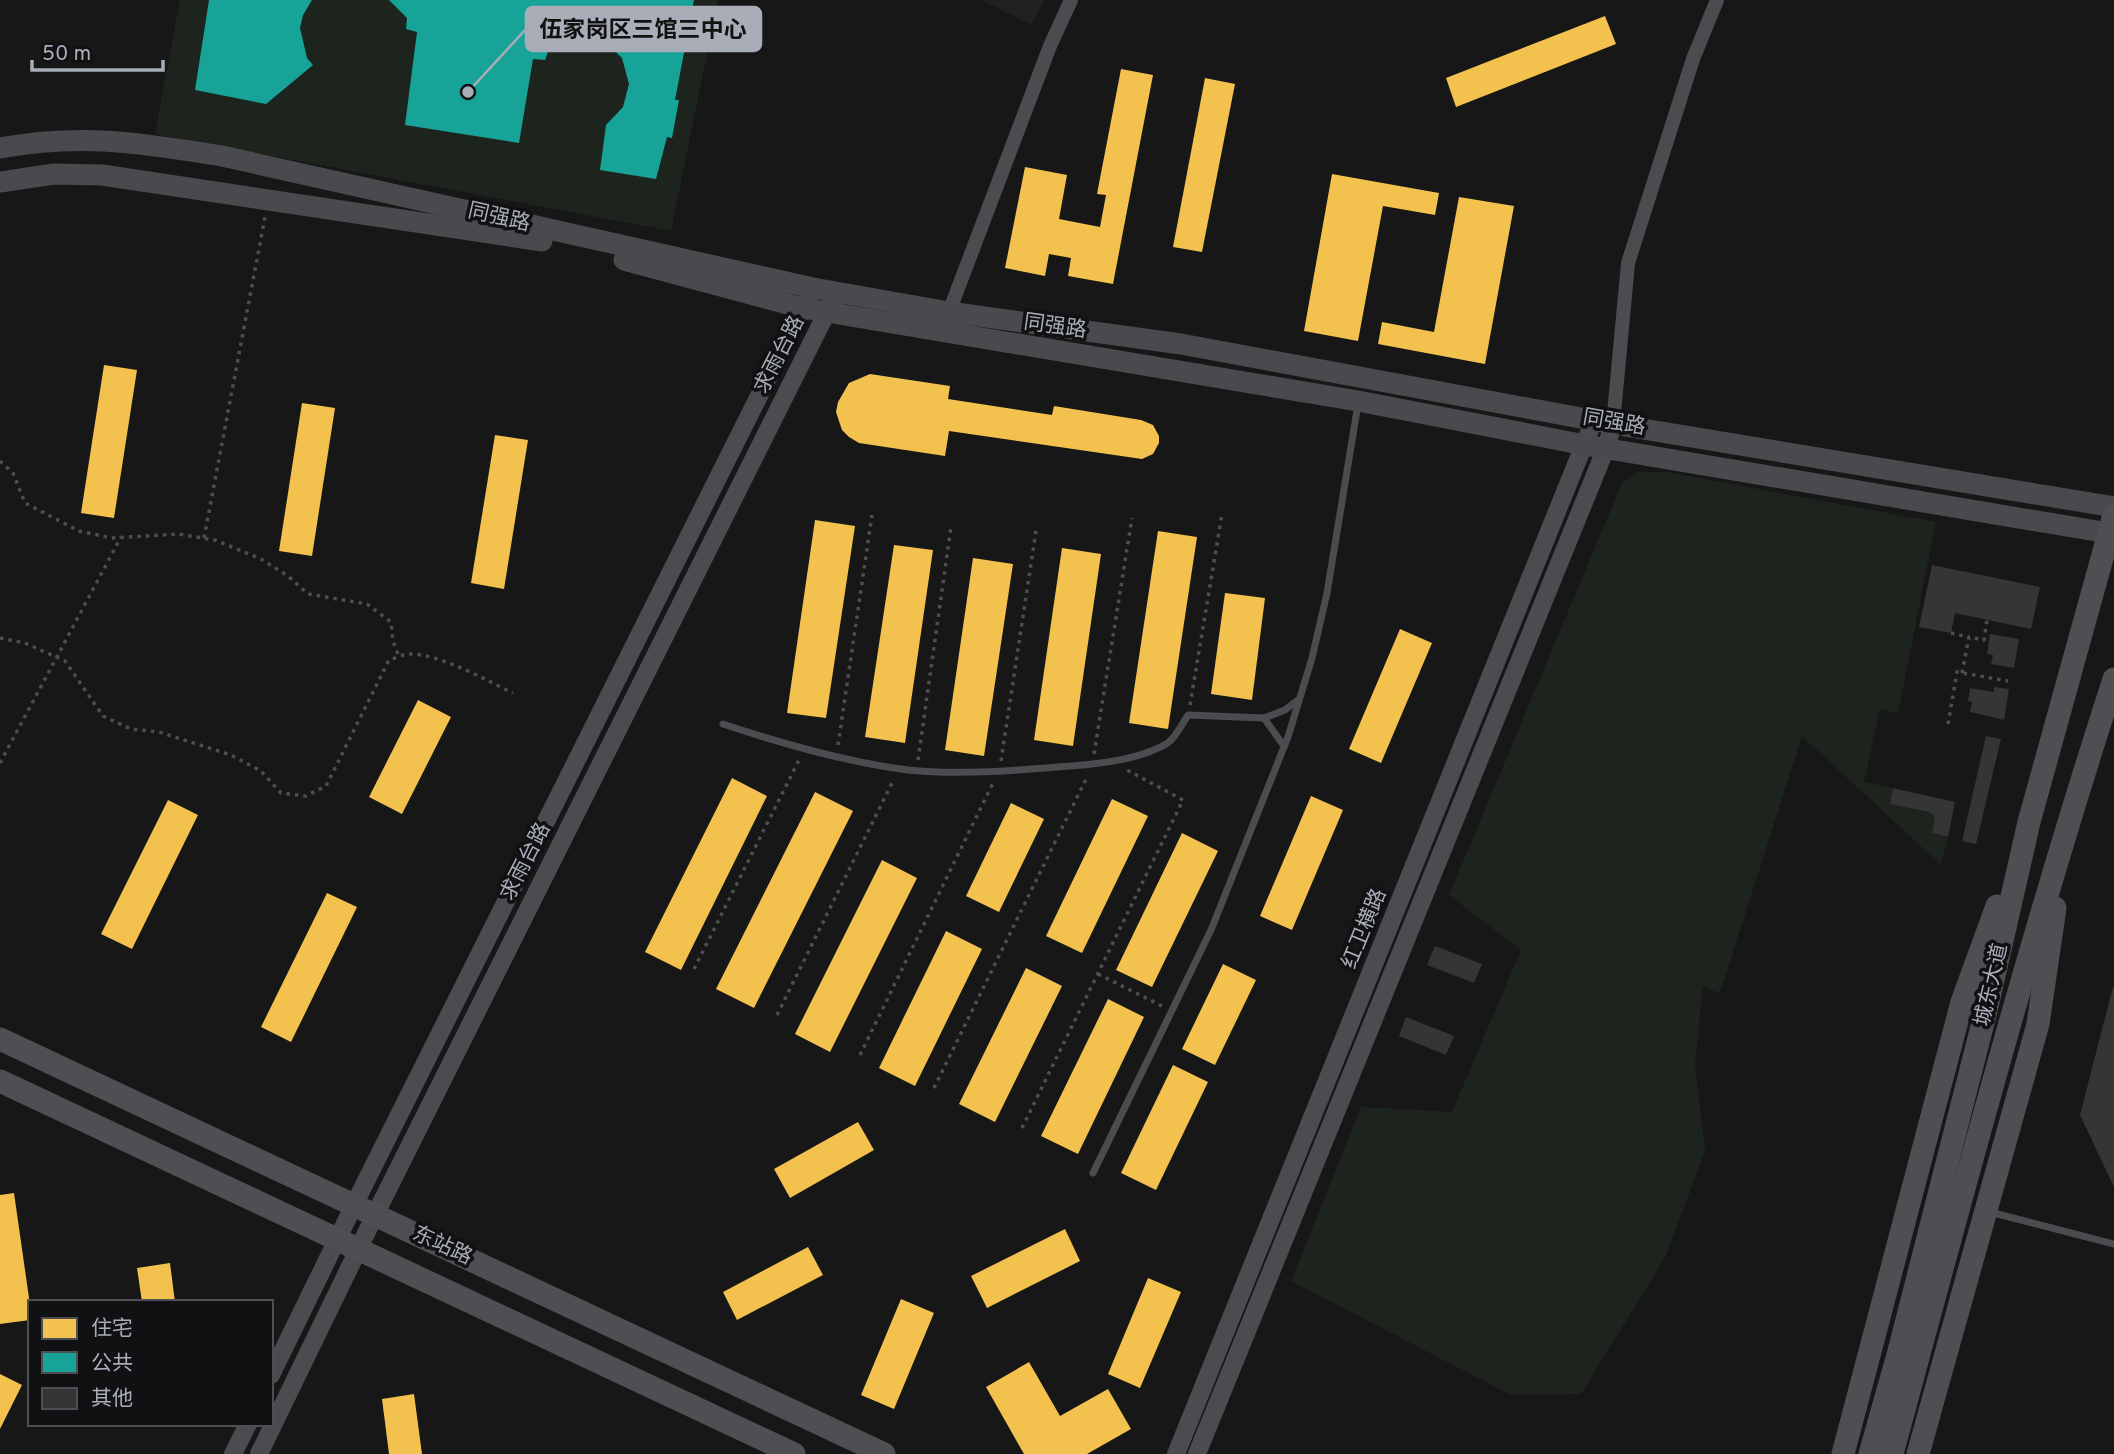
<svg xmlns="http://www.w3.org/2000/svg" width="2114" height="1454" font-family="Overpass,'Noto Sans SC',sans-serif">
  <rect width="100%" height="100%" fill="#171717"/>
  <!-- built -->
  <path fill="#212123" d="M981,0H1045L1031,25Z"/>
  <!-- green -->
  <g fill="#1d241e">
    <path d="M180,0H718L671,231L155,134Z"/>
    <path d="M1637,472H1667L1936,522L1898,713L1880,709L1864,782L1893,788L1890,804L1929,812L1935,817L1932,833L1948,837L1941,865L1802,736L1720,993L1703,987L1695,1064L1705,1151L1666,1256L1581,1394L1511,1395L1291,1281L1361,1107L1452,1112L1521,950L1449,895L1622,483Z"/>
  </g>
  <!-- homes -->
  <g fill="#f2c14e">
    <path d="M1605,16L1616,44L1456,107L1446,78Z"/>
    <path d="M1121,69L1153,75L1113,284L1068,276L1071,258L1049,254L1045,276L1005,268L1025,167L1067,175L1059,219L1100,227L1106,195L1097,194Z"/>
    <path d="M1205,78L1235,84L1202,252L1173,247Z"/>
    <path d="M1332,174L1439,193L1435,215L1383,206L1358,341L1304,331Z"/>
    <path d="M1459,197L1514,206L1485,364L1378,344L1382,322L1434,332Z"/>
    <path d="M104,365L137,370L114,518L81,513Z"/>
    <path d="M870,374L950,386L948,399L1052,415L1054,406L1141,420L1153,425L1159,436V443L1153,454L1142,459L949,431L945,456L859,443L849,437L842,430L836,412L838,402L849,383Z"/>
    <path d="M302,403L335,408L312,556L279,551Z"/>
    <path d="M495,435L528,440L504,589L471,583Z"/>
    <path d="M815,520L855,526L826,718L787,713Z"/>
    <path d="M1158,531L1197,537L1168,729L1129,723Z"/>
    <path d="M894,545L933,550L905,743L865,737Z"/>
    <path d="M1062,548L1101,554L1073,746L1034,740Z"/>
    <path d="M973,558L1013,564L984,756L945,750Z"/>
    <path d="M1225,593L1265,598L1252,700L1211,694Z"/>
    <path d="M1400,629L1432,643L1381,763L1349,749Z"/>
    <path d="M418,700L451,717L402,814L369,797Z"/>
    <path d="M732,778L767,796L681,970L645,952Z"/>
    <path d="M815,792L853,811L754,1008L716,989Z"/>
    <path d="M1311,796L1343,810L1292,930L1260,916Z"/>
    <path d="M1112,799L1148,816L1082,953L1046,936Z"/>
    <path d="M168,800L198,815L132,949L101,934Z"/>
    <path d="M1011,803L1044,819L999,912L966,896Z"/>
    <path d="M1182,833L1218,851L1152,987L1116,970Z"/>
    <path d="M882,860L917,878L830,1052L795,1034Z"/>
    <path d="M327,893L357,907L291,1042L261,1027Z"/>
    <path d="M946,931L982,949L915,1086L879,1068Z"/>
    <path d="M1223,964L1256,980L1215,1065L1182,1049Z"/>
    <path d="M1026,968L1062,986L995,1122L959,1104Z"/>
    <path d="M1108,999L1144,1017L1078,1154L1041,1136Z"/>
    <path d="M1173,1065L1208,1082L1156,1190L1121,1173Z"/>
    <path d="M858,1122L874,1150L790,1198L774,1169Z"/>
    <path d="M14,1193L30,1305V1320L0,1324V1195Z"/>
    <path d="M1065,1229L1080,1261L987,1308L971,1276Z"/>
    <path d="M808,1247L823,1275L737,1320L723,1292Z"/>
    <path d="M170,1263L175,1302H142L137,1268Z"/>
    <path d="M1148,1278L1181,1292L1140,1388L1108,1374Z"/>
    <path d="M901,1299L934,1313L894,1409L861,1395Z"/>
    <path d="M1029,1362L1060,1416L1108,1389L1131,1429L1087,1454H1024L986,1387Z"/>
    <path d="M0,1374L22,1385L0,1429Z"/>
    <path d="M414,1394L422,1454H389L382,1399Z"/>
  </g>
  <!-- public -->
  <g fill="#17a398">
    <path d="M209,0H312L303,15L300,28L307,58L313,65L266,104L195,90Z"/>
    <path d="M389,0H694L675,100H679L672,138L667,137L656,179L600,170L606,125L623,107L629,84L622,58L597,34L578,33L550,46L545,60L533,59L519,143L405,125L417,32L406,29L407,18Z"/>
  </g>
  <!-- building -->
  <g fill="#353536">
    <path d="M1932,565L2040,587L2031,629L1955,613L1951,633L1919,627Z"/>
    <path d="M1990,634L2019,639L2014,668L1991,664L1993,655L1987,654Z"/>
    <path d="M1994,687L2009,689L2004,720L1970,712L1972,702L1968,701L1970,688L1994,692Z"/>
    <path d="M1986,736L2001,739L1976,844L1962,841Z"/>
    <path d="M1893,788L1955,802L1948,837L1932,833L1935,817L1929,812L1890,804Z"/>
    <path d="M1435,946L1482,964L1474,983L1427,965Z"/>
    <path d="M2113,987H2114V1187L2080,1115Z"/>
    <path d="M1406,1017L1454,1036L1446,1055L1399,1036Z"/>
  </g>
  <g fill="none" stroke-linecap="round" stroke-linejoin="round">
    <!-- path -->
    <g stroke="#4d4e52" stroke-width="3.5" stroke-dasharray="3.5 5" stroke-linecap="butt">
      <path d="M0,461L13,473L25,503L79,531L111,538L178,534L215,540L261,559L288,576L308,594L367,604L391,622L393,641L399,657"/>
      <path d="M204,538L265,217"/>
      <path d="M1951,633L1969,637"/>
      <path d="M0,638L25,643L65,661L103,716L131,729L159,732L231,755L261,771L281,793L306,796L326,786L389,660C396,658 403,654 410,654C440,654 486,680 513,693"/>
      <path d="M1962,673L1969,637L1984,640L1987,620"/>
      <path d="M1190,705L1222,514"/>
      <path d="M1948,724L1957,672L2008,681"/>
      <path d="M838,745L872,515"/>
      <path d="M1094,754L1132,518"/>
      <path d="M918,760L951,527"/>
      <path d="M1001,761L1036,531"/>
      <path d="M0,763L121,537"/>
      <path d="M694,969L799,760"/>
      <path d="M1098,974L1162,1006"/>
      <path d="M777,1015L894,779"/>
      <path d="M860,1055L994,781"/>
      <path d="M934,1088L1088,775"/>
      <path d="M1022,1128L1183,800L1127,770"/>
    </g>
    <!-- service -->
    <g stroke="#4b4c50" stroke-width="7">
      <path d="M1264,718L1284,746"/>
      <path d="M723,724C783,744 845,762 908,770C957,775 1008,771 1057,767C1090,765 1137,761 1166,744C1175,739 1182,724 1188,715L1264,718L1285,710L1298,700"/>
      <path d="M1093,1173L1211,930L1288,737L1312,658L1327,593L1358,404"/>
      <path d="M1990,1212L2114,1244"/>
    </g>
    <!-- minor -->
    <g stroke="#4b4c50" stroke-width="14">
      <path d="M949,312L1050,46L1071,0"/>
      <path d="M1613,424L1628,263L1693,59L1717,0"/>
    </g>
    <!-- tertiary -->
    <g stroke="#4b4c50" stroke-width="18">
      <path d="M271,1375L354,1205L813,288"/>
      <path d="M233,1454L248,1424"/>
      <path d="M259,1454L375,1215L832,302"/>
      <path d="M1176,1454L1594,420"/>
      <path d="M1197,1454L1606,448L1613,424"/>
    </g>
    <!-- secondary -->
    <g stroke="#4a4a4e" stroke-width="21">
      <path d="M0,148C83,133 140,143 222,156L813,288L949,312L1181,344L1613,424L2114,507"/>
      <path d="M0,182L54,174L102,175L542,241"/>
      <path d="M624,260L803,308L1358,401L1585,445L2114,534"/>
    </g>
    <!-- primary -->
    <g stroke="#4d4f52" stroke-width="23">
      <path d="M0,1039L884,1454"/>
      <path d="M0,1081L794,1454"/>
      <path d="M1843,1454L1962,1002L1997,906"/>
      <path d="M1870,1454L1898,1355L1986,1011L2029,822L2114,515"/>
      <path d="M1892,1454C1962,1194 2031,935 2114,679"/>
      <path d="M1918,1454L2038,1024L2055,908"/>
    </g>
  </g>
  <g text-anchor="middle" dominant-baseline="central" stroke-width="7" stroke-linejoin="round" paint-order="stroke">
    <!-- street labels -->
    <g font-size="21" fill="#a8adb8" stroke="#111113">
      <text transform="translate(499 218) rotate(13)">同强路</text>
      <text transform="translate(1055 327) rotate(8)">同强路</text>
      <text transform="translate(780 355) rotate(-63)">求雨台路</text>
      <text transform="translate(1614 423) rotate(10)">同强路</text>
      <text transform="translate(526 862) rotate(-63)">求雨台路</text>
      <text transform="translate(1365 929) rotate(-68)">红卫横路</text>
      <text transform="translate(1992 985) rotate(-77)">城东大道</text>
      <text transform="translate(442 1246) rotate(25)">东站路</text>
    </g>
  </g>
  <!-- callouts -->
  <path fill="none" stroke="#a8adb8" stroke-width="2.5" d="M468 92L526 29"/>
  <circle fill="#a8adb8" stroke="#111113" stroke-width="2.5" cx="468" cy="92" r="7"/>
  <rect fill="#a8adb8" stroke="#a8adb8" stroke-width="2.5" x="526" y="7" width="235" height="44" rx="7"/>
  <g font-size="23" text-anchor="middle" font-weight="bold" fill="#111">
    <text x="643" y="37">伍家岗区三馆三中心</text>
  </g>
  <!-- legend -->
  <rect x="28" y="1300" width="245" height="126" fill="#111113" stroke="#4d4f55" stroke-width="2"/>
  <rect x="42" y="1318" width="35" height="21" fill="#f2c14e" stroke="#4d4f55" stroke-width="2"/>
  <text x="91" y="1335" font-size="21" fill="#a8adb8">住宅</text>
  <rect x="42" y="1352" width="35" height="21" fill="#17a398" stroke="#4d4f55" stroke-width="2"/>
  <text x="91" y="1370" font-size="21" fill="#a8adb8">公共</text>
  <rect x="42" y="1388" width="35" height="21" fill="#353536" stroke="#4d4f55" stroke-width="2"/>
  <text x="91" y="1405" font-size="21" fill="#a8adb8">其他</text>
  <!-- scale -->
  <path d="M32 60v10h131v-10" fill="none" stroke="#a8adb8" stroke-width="3.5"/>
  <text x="42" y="60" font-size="21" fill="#a8adb8" stroke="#111113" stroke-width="5" paint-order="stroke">50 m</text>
</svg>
